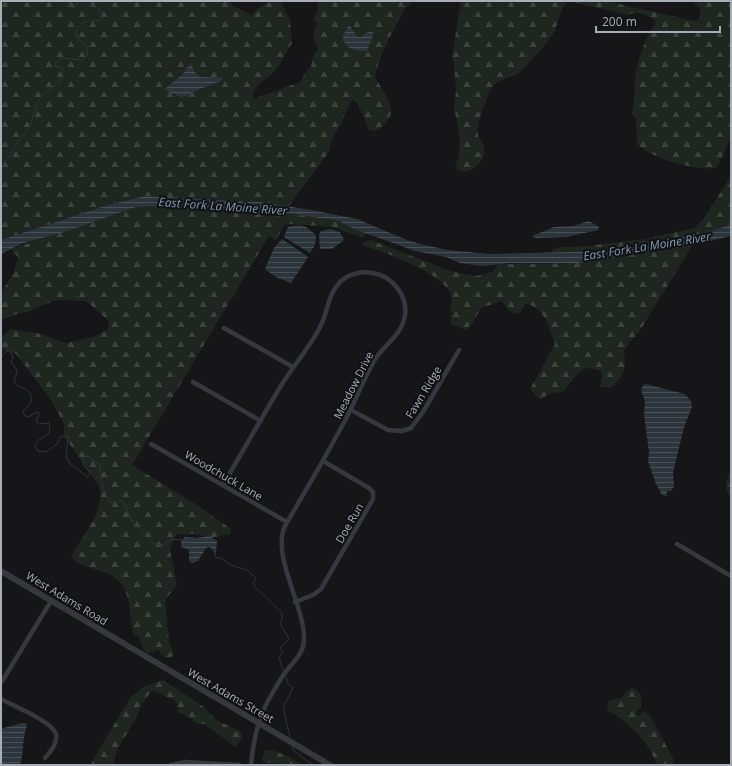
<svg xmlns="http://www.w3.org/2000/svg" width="732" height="766" font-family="'Open Sans',sans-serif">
  <defs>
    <pattern id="forest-firs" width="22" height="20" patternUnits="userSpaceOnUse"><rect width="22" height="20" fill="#1e261f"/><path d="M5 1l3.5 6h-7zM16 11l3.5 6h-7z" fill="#3c433d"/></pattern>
    <pattern id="water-rules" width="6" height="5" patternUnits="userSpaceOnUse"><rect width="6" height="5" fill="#2c353c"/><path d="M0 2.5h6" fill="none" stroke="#485056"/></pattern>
  </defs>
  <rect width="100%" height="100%" fill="#161618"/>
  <!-- forest -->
  <g fill="url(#forest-firs)" fill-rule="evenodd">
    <path d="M1,1H229C236,11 244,8 251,16C260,5 267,1 281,1L290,21L292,43C286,52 281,65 273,73C264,82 252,85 253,99L300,82L307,70L311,67L313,56L318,49C313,40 311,32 318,24L313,19L317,13L318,1H412C410,6 406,6 404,10C393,32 380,52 375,77C387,99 404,114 375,131L369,130L358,103L352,100C350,104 348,107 346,111C343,115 344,121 340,126C334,135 330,141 329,152L288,207L260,202L145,196L108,205L1,240ZM351,28L357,36L361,37L372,31L374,33L367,50L351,49Z"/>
    <path d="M461,1H606L694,21L700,18V9L692,1H731V138C725,148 723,159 716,168C695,171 653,159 637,144L636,118L632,112C635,102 634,91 635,81C636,63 646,36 656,22C651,15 636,10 629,15L568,1C560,8 558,25 553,34C545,46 534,57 525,67C512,83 495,73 487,98C484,108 476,124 478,134C479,139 484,143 484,148C486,160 476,169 465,172L458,170L455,164L459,157L460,137L454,107L456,91L454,64L452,57Z"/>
    <path d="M731,176V224L710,232L613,251L551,253L552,250L559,247H578L645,239L695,228L704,218Z"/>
    <path d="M200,206L248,212H279L339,221L367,233L363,238L333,227L291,224L284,225L276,240L269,236L132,465L197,505L231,529L230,534L211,538L194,534L176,535L170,550L177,585L165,600L169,641L174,654L173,656L168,658L163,657L158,649L153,653L145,652L139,638L133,634C128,606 133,581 101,571C88,567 80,566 71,557C82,536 106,510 99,486L64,436V424L51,400L16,354L1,349V337L11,329L41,334L66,343L96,336L108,329L109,321L86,301L56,300L27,312L17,314L1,320V293L14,272L18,257L11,249L135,207Z"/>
    <path d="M371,240L450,271L475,276L493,272L498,264L578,263L692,246L641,329L624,350C626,372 625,373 611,388L601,387L602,372L595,369L585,368L576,375L564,391L548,394L540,400L530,389L555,344C549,329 545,306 525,304L520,313C510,315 507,308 502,301L481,308L472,324L466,330L451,324C450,315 452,305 451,296C448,275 380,250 361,245L364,242Z"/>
    <path d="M731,469V498C723,490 726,479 731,469Z"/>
    <path d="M163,680L204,707L216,720L240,731L243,738L235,747L210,728L204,724H198L183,714L179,713L176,701L152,690L140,707L138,715L118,748L113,765H90L130,698L143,687Z"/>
    <path d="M631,688H634L641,694V706L636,713L639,716L644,711L649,714L673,758L674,765H657C649,742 628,721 607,710L608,701L621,698Z"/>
    <path d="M265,750C277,750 292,757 301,765L267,763L262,760Z"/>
  </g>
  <!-- water -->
  <g fill="url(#water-rules)">
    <path d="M348,26H350L357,36L361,37L370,31L374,33L367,51C356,52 343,48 343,36Z"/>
    <path d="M191,63L194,71L200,77L223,78L221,81L190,93L187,96L181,97L165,90L167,87L182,75Z"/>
    <path d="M145,196L260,202L311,210L357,219L407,240L424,245L448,250L489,254L613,251L710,232L731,224V236L694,245L578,263H510L482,266L460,263L446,257L415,251L354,229L339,221L279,212H248L200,206L136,207L64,232L21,244L1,254V240L108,205Z"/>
    <path d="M589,221L599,227L598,230L566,237L536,238L532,236L554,227L573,226Z"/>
    <path d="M299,225L306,227L316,235L315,245L310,253L284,237L288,227Z"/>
    <path d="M330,229L340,232L344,240L332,249H320L319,234L321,231Z"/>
    <path d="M282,239L308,257L291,283L276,277L265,269L274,248Z"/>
    <path d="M646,384L685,394L691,401L692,407L684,427L673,473L674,487L671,491H667V496L662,495L656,484L648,461L649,452L644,415L645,401L641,390L643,385Z"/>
    <path d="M210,536L217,541L216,552L215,553L210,547L206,548L198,561L192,563L189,560V550L181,547V541L185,537L196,538Z"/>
    <path d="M21,723H26L27,726C22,739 24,752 20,765H1V729Z"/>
  </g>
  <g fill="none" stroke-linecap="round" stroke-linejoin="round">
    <!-- stream -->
    <g stroke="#2c353c" stroke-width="1">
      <path d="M68,1L69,4L74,8L78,1"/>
      <path d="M1,169L22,136C34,126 32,110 40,98C47,87 62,88 63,71L62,68L55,66L56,62L63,58L82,60L87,56L88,46L78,39L75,33C81,18 87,23 100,20L103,16L99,9L91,4V1"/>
      <path d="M1,357L7,351H10L13,357L11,362L17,370L14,382C19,389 27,387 31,395V402L23,412L25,416L28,417L37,412L39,413L36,421L38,424L49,423L50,430L48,434C42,440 38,437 35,446L38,451L46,452L57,444L61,436L68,437L66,457L69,463L88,477L90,473L83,464L84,457L87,456L100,465C100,473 103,479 102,487L110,502L114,503L120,500C129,505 126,513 132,521C134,524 139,526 141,529C149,538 149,543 162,546L171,539L181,540"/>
      <path d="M215,552L216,558H221L231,565L247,570L256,578L253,583L255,587L282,613V621L280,623L289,639L280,648L283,651L279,658L283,670"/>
      <path d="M286,677L288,684L293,688L284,706V712L290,737"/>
      <path d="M292,746L294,751L313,765"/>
    </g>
    <!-- minor -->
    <g stroke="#37383d" stroke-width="4.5">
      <path d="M224,328L293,367"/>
      <path d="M193,382L261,421"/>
      <path d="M351,410L388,430L402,431L411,428L423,412L459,350"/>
      <path d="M151,444L287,522"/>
      <path d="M223,485C243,451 262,417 282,384C294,365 309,348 319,329C328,314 327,295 340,282C348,274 362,271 373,273C392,276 408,296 405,315C402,336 384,344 374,361C362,382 354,405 342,426C324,460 304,493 285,526C271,557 306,608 304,641C303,655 291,664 284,674C278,683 273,692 268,701C258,719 253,744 251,765"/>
      <path d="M677,544L731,576"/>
      <path d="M295,602L313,595L321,589L373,499V492L369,488L323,461"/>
      <path d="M1,683L51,601"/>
      <path d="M1,699C13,706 52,721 56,734C58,743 50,752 45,758"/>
      <path d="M171,765L185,762L239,765"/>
    </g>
    <!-- tertiary -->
    <path stroke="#37383d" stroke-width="6" d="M1,571L330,765"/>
  </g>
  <g text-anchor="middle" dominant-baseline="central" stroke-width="4" stroke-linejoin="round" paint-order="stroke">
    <!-- street labels -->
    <g font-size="11" fill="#a8adb8" stroke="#111113">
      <text transform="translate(353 385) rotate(-63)">Meadow Drive</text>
      <text transform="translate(423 392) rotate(-59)">Fawn Ridge</text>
      <text transform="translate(224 475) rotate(30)">Woodchuck Lane</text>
      <text transform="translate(349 523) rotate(-60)">Doe Run</text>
      <text transform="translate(67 598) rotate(31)">West Adams Road</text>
      <text transform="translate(231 695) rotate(30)">West Adams Street</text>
    </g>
    <!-- water labels -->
    <g font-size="12" font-style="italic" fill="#7f9bb3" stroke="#111113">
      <text transform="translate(223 206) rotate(4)">East Fork La Moine River</text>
      <text transform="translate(647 246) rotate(-9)">East Fork La Moine River</text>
    </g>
  </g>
  <!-- border -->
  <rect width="732" height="766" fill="none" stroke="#a8adb8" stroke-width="4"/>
  <!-- scale -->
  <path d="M596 26v6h124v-6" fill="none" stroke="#a8adb8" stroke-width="2"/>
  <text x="602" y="26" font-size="12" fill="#a8adb8" stroke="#111113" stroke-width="3" paint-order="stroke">200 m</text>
</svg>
